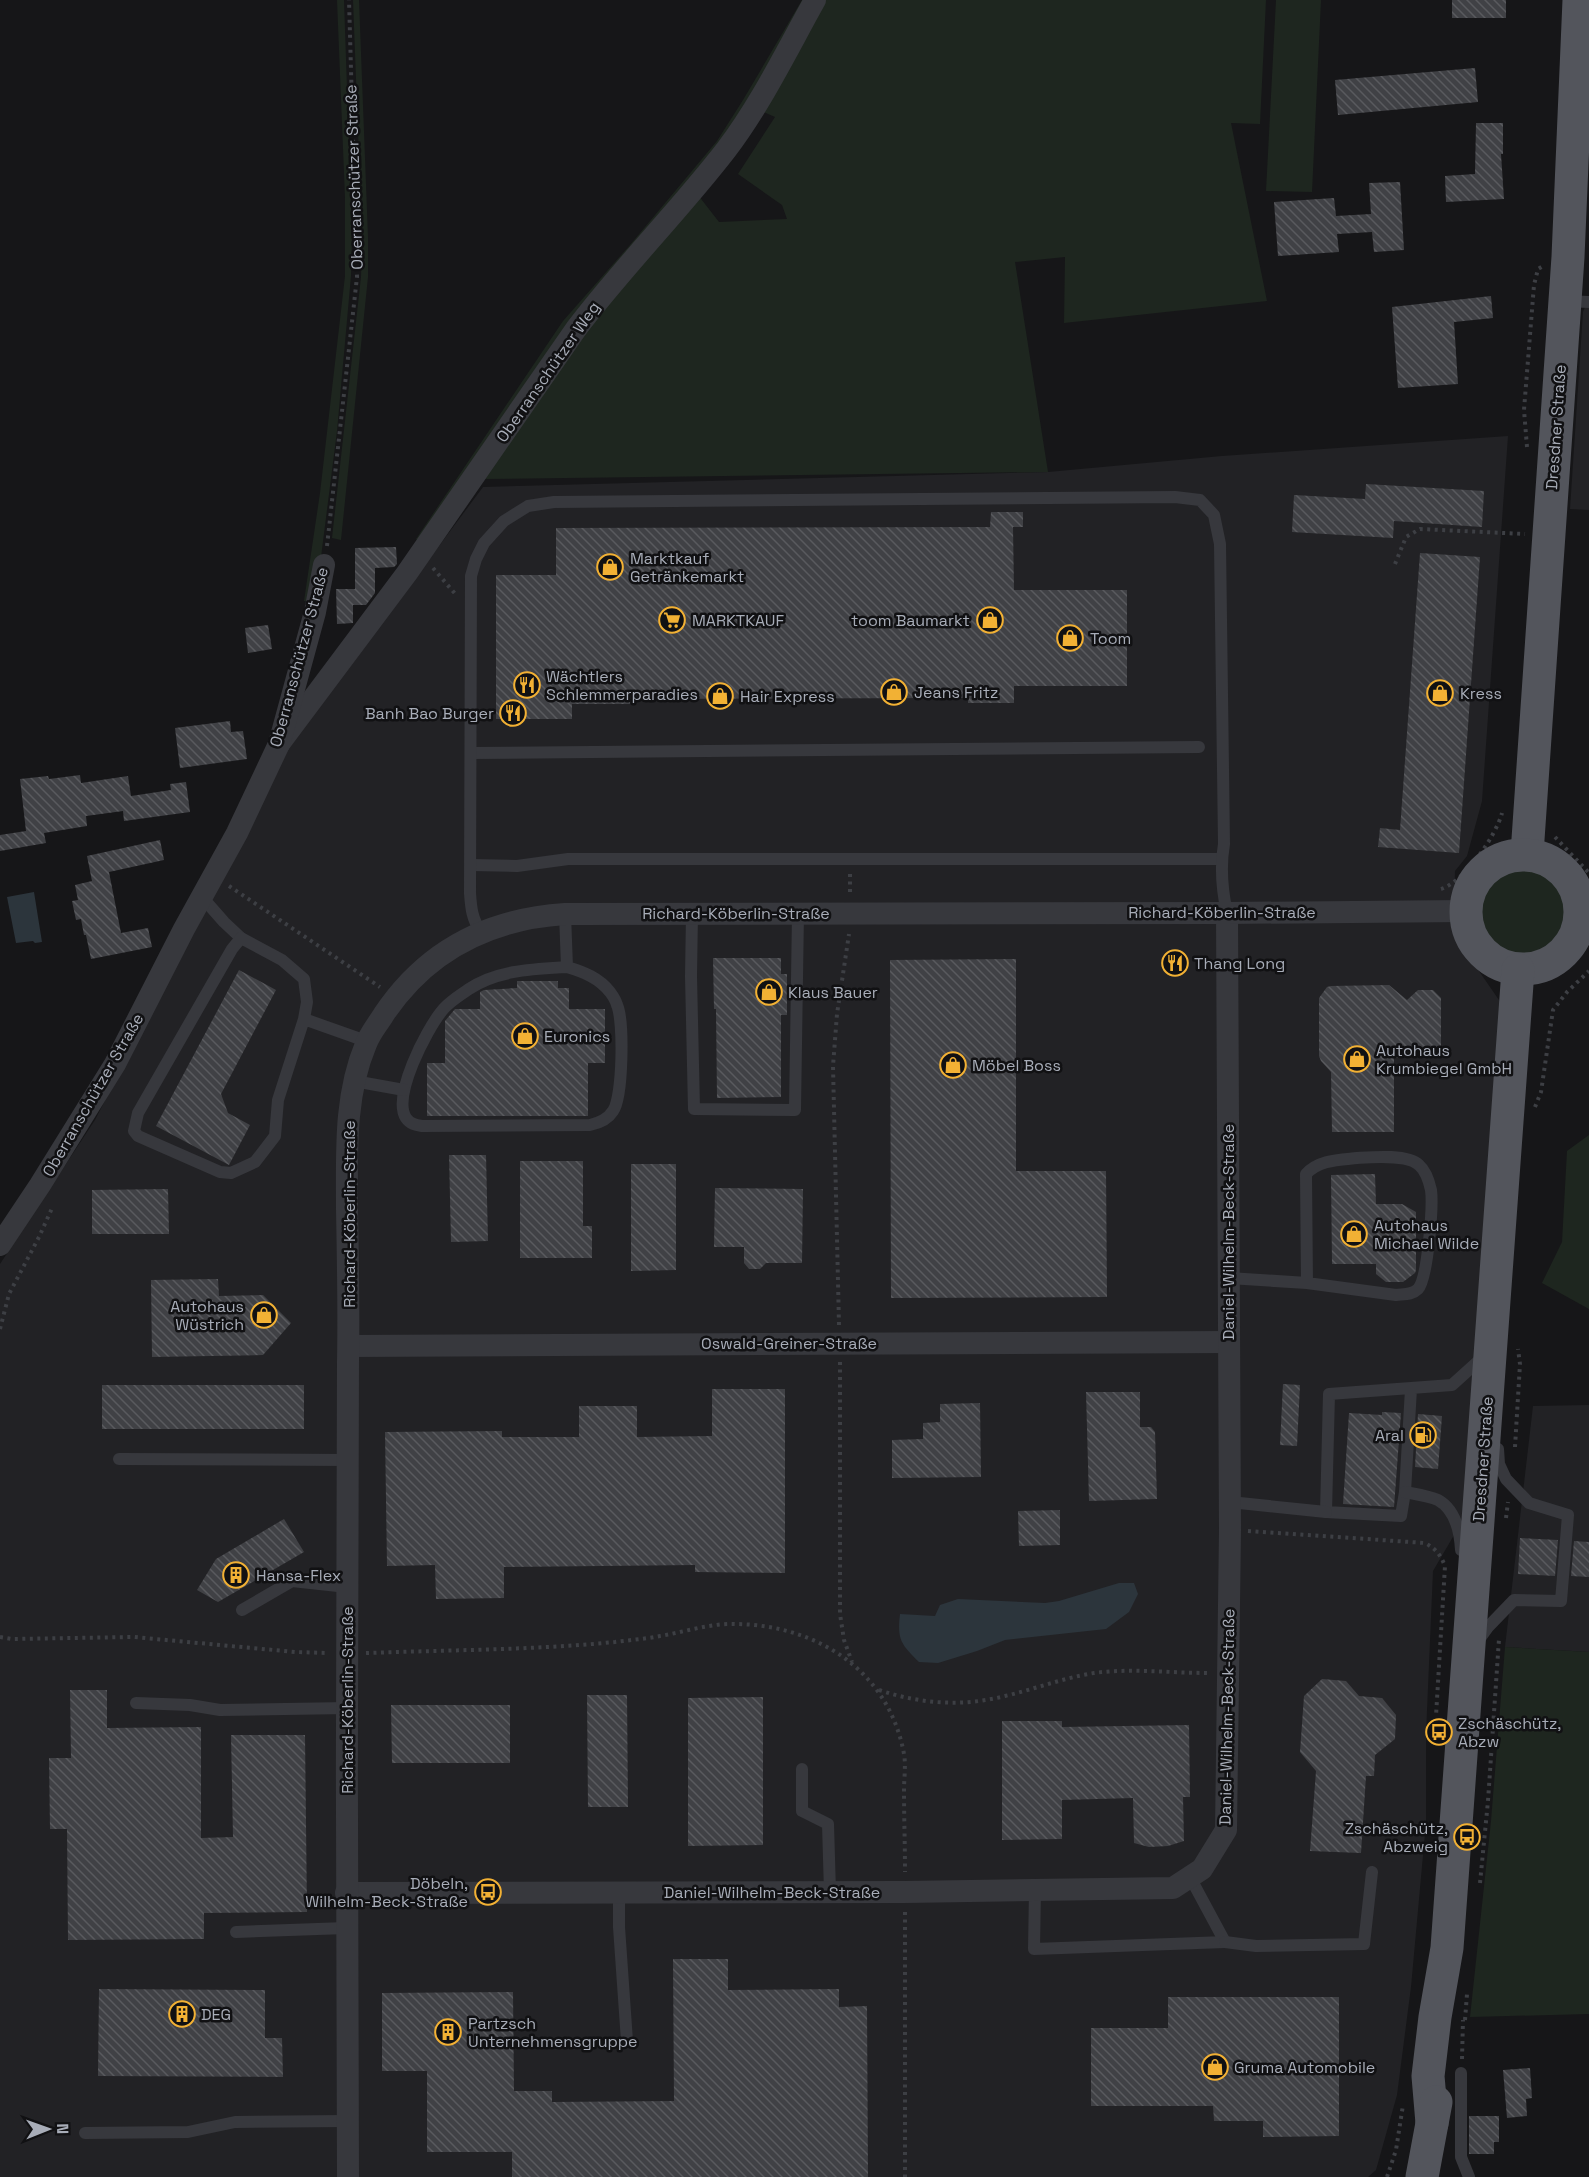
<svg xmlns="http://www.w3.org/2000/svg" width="1589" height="2177" font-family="'Space Grotesk',sans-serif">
  <defs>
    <pattern id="building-back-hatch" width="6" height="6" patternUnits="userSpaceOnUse" patternTransform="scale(1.5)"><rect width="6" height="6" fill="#404145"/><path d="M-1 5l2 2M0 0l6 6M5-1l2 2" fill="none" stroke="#595a5e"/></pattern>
  </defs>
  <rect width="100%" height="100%" fill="#161618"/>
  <!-- built -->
  <g fill="#222225">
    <path d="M1589,297V510L1570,509L1583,312Z"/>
    <path d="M1508,436L1482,801L1467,856L1455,871L1454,907L1470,958L1501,1003L1467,1513L1433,1571L1426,1734V1822L1411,1987L1397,2095L1376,2170L1368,2177H0V1264L95,1120L283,755L483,487L1048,472L1222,456Z"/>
    <path d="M1589,1405V1652L1505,1647L1533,1406Z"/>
  </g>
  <!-- green -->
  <g fill="#1e261f">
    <path d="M337,0H344L352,236L351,276L337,431L320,565L312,602L304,601L320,493L345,276V198Z"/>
    <path d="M353,0H359L368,237V277L341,540L332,538L361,277L362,237Z"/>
    <path d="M802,0H809L749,104L422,543L416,539L563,321L630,245L717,141L743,100Z"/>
    <path d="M821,0H1266L1260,124L1231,123L1267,301L1064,323L1065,257L1015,262L1048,472L482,479L580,332L698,195L719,222L787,219L782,205L738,174L775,117L759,110Z"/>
    <path d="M1276,0H1321L1312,192L1266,191Z"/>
    <circle cx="1524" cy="912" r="44"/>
    <path d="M1589,1135V1309L1542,1283L1562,1242L1567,1151Z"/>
    <path d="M1505,1647L1589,1652V2014L1470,2017L1491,1821Z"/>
  </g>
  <!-- water -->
  <g fill="#2c353c">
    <path d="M34,892L42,942L35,943L33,941L16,943L7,897Z"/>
    <path d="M1119,1583H1134L1138,1594L1129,1612L1106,1629L1005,1640L977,1651L938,1663L919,1662C901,1644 897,1640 900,1614L935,1616L940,1605L958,1599L1045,1603L1059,1601Z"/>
  </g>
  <!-- building -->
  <g fill="url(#building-back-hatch)">
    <rect x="1452" y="0" width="54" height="18"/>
    <path d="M1475,68L1478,102L1338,115L1335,80Z"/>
    <path d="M1476,123H1503V154H1501L1504,199L1446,202L1445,176L1475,174Z"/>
    <path d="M1400,182L1404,250L1374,252L1372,232L1337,234L1339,252L1278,256L1274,202L1334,198L1336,216L1371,214L1369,183Z"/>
    <path d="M1491,296L1493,318L1454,322L1458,384L1398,388L1392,307Z"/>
    <path d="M1366,484L1484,491L1482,527L1394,521L1393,538L1292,532L1294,495L1365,499Z"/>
    <path d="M991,512H1023V527H1013L1014,590H1127V686H1014V703H968V698L630,699V704H572V719H496V575H556V528L990,527Z"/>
    <path d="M396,547L397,564L394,567L375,568V593L366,605H353V623L337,624L336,589H355V548Z"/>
    <path d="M1420,553L1480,557L1459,853L1378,847L1380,828L1400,830Z"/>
    <path d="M268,625L272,649L248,653L245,628Z"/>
    <path d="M230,721L231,732L243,731L247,759L180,768L175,728Z"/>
    <path d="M80,775L81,783L128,776L131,796L171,790L170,784L186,782L190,812L124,821L123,811L86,816L87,826L44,833L46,843L0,851V835L26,831L20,779L48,776L49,779Z"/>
    <path d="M160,840L164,860L109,872L121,933L148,928L152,947L91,959L86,935H84L81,919L76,920L72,901L78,900L75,885L92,881L87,856Z"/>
    <path d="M1166,955L1184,956L1183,971H1166Z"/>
    <path d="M713,958H781V974H787V1015H781V1097L717,1098L716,1009H714Z"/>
    <path d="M1016,959V1171H1106L1107,1297L891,1298L890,960Z"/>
    <path d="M239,970L276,990L221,1094L228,1113L250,1125L229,1165L156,1126Z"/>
    <path d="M517,981H558V988H569V1009H605V1063H588V1116H427V1063H445V1021L455,1009H480V992L484,990L517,988Z"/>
    <path d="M1389,985L1407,1000L1418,990H1433L1441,998V1046L1433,1055H1402V1058H1394V1132H1332L1331,1072L1321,1061L1319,1056V998L1327,987L1331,986Z"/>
    <path d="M449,1155H486L488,1241L451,1242Z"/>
    <path d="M520,1161H583V1226H592V1258H520Z"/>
    <path d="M631,1164H676V1270L631,1271Z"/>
    <path d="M1375,1174L1376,1204H1402L1416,1212V1270L1415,1273L1403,1282H1386L1376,1274V1264H1332L1331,1175Z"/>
    <path d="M715,1188L803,1189L802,1263H766L760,1269H749L744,1263V1247H714Z"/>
    <path d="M168,1189L169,1234H92V1190Z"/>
    <path d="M218,1279L219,1296L263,1295L291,1323L263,1355L152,1357L151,1280Z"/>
    <path d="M1283,1384L1300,1385L1297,1446L1280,1445Z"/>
    <rect x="102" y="1385" width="202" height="44"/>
    <path d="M712,1389H785V1573L695,1572V1565L504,1567V1598L436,1599L435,1565L387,1566L385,1432L502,1431V1437H579V1406H637V1437L712,1436Z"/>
    <path d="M1086,1392H1140V1427H1151L1155,1432L1157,1499L1089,1501Z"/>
    <path d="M980,1403L981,1477L892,1478V1440L923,1439V1423L940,1422V1404Z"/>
    <path d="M1382,1412L1401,1413L1394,1507L1343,1504L1349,1413L1382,1415Z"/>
    <path d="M1418,1414L1442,1416L1438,1469L1415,1467Z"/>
    <path d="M1060,1510V1545L1019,1546L1018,1511Z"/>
    <path d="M284,1519L304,1552L218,1602L197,1590L216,1559Z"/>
    <path d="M1520,1538L1558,1540L1555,1576L1518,1574Z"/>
    <path d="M1574,1541L1589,1542V1577L1571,1576Z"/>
    <path d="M1322,1679L1346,1681L1359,1696L1382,1698L1396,1715L1395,1739L1375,1755L1374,1776H1366L1361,1853L1310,1851L1316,1771L1300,1752L1304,1696Z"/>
    <path d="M70,1690H107V1728L201,1727V1838L233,1837L231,1735H305L307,1912L204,1913V1939L68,1940L67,1829H50L49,1758H71Z"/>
    <path d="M587,1695H627L628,1807H588Z"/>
    <path d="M763,1697V1845L688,1846V1698Z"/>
    <path d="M391,1705H510V1763H392Z"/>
    <path d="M1002,1721H1062V1727L1189,1725L1190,1797H1183L1184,1841L1168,1846L1149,1847L1134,1843L1133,1798L1062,1800V1839L1002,1840Z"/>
    <path d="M673,1959H728V1990L839,1989V2007L867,2006L868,2177H512V2152H427V2071H382V1993L513,1992L514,2091H552V2102L674,2101Z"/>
    <path d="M99,1989L265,1990V2038H282L283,2077L98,2076Z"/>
    <path d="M1168,1997H1339V2136L1263,2137V2121H1214L1213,2106H1091V2028H1168Z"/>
    <path d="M1530,2068L1532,2098L1526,2099L1527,2116L1507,2118L1503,2070Z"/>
    <path d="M1469,2116H1499V2142H1494V2154H1469Z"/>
  </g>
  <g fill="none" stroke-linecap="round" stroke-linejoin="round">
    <!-- path -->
    <g stroke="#3d3f44" stroke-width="4" stroke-dasharray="3 4.5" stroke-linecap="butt">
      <path d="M1527,447L1524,410L1534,285L1538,269L1543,266"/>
      <path d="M327,546L357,277L349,0"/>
      <path d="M1395,564L1406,537L1420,529L1525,534"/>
      <path d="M433,568L457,596"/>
      <path d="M1555,837L1589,873"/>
      <path d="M850,874V894"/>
      <path d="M229,886L380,987"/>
      <path d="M1441,889C1464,882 1496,836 1502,813"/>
      <path d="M1535,1107L1541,1092L1553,1010L1567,992L1589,971"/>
      <path d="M839,1325L833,1066L837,1014L849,934"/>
      <path d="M0,1329L9,1294L39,1237L53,1206"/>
      <path d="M840,1362V1614L844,1640L852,1662"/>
      <path d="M1515,1447L1520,1364L1518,1349"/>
      <path d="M1506,1518L1508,1502"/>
      <path d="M1248,1531L1425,1543C1436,1549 1440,1554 1445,1566L1436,1716"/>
      <path d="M0,1637L12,1639L134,1637L295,1652L328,1653"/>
      <path d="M366,1653C449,1650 533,1650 615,1642C630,1640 645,1639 660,1636C685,1632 710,1623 736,1624C817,1625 889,1671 904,1754C906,1765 904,1779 904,1790C904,1817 905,1845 905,1872"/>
      <path d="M879,1690C921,1704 962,1707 1005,1696C1035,1689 1063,1678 1094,1673C1131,1668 1170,1673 1208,1673"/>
      <path d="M1480,1883L1488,1801L1499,1639"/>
      <path d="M905,1912V2177"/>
      <path d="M1465,2020L1467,1994"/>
      <path d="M1462,2059L1463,2020"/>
      <path d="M1387,2177L1396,2150L1403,2105"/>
    </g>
    <!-- lane -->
    <g stroke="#37383d" stroke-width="12">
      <path d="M1565,301L1589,302"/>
      <path d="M471,753L1199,747"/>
      <path d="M471,865L517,866L568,859H1222"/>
      <path d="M202,897L224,922L241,938"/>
      <path d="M565,914L567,967C534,969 497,970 469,989C460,995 447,1003 441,1012C426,1031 392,1096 406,1118C410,1124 416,1125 422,1126L590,1125C599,1123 608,1119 613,1111C623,1097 624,1021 617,1005C616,1001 613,996 610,992C599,978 584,972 567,967"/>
      <path d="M692,914L691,976L694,1109L795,1110L798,913"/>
      <path d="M481,932C472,919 471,908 470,893L471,576L476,559L484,543L504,521L528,506L554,502L1175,497L1200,500L1214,515L1220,544L1224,844C1220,867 1222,890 1227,913"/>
      <path d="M304,1019L307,1002L304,979L282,960L241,938L232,949L138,1113L134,1131L138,1136L220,1172L231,1173L255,1162L275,1136L278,1100L304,1019L366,1041"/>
      <path d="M354,1081L404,1090"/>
      <path d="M1229,1278L1307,1283L1306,1174C1319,1160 1338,1160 1357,1158C1373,1157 1407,1154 1419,1165C1426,1171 1429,1181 1431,1190C1433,1205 1428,1278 1418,1289C1412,1295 1404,1294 1396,1295L1307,1283"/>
      <path d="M1411,1389L1405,1492L1401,1516L1326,1512L1329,1394L1452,1385L1483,1357"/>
      <path d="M119,1459L348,1460"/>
      <path d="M1405,1492C1415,1494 1429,1496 1438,1500C1456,1510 1460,1532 1461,1550"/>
      <path d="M1230,1502L1326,1512"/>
      <path d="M242,1610L292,1581L347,1587"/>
      <path d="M1478,1641L1488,1627L1514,1600L1561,1601L1568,1515L1529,1503L1506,1479L1499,1464L1498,1449"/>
      <path d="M136,1703L190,1705L220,1710L348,1708"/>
      <path d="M802,1769V1811L828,1824L830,1892"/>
      <path d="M1035,1890L1034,1949L1225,1942L1190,1877"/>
      <path d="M619,1892V1927L627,2041"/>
      <path d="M236,1932L346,1928"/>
      <path d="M1225,1942L1256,1946L1364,1944L1372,1872"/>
      <path d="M1461,2073V2157L1469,2177"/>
      <path d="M85,2133L188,2132L235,2122L347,2121"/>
    </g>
    <!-- street -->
    <g stroke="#37383d" stroke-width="22">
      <path d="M279,744L407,573L576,329C623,267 678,212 726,150C761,104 787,50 815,0"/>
      <path d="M1580,902L1589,901"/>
      <path d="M0,1245L40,1185L115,1064L184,929L237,833L279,744L315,612L324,565"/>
      <path d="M349,1346L1229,1342"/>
      <path d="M346,1893L905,1892L1173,1888L1202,1869L1226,1830L1230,1530L1227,913"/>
      <path d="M348,2177C346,1905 347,1634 348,1362C349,1311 348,1260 347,1209C347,1153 344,1096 366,1044C370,1033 378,1024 384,1014C427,950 489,919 565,914L1227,913L1465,911"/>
    </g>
    <!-- primary -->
    <g stroke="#53555c" stroke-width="33">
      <path d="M1527,854L1568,257L1579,0"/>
      <circle cx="1523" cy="912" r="57"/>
      <path d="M1432,2123L1428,2076L1435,2017L1447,1948L1518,970"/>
      <path d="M1422,2177L1436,2102"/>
    </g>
  </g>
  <!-- icons -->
  <defs>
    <g id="shop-ring" transform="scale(1.35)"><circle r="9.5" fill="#111113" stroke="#f2b134" stroke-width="1.5"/><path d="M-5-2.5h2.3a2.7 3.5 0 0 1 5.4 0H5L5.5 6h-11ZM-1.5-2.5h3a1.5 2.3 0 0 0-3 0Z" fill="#f2b134"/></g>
    <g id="supermarket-ring" transform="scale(1.35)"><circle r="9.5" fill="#111113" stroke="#f2b134" stroke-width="1.5"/><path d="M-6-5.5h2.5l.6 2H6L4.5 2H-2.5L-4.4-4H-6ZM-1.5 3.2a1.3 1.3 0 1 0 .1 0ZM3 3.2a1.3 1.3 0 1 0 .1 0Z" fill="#f2b134"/></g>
    <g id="restaurant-ring" transform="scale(1.35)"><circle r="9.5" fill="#111113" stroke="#f2b134" stroke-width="1.5"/><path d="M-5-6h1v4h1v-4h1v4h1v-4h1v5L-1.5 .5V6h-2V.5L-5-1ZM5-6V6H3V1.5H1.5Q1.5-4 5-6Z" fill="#f2b134"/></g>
    <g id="fuel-ring" transform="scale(1.35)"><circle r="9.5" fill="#111113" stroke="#f2b134" stroke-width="1.5"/><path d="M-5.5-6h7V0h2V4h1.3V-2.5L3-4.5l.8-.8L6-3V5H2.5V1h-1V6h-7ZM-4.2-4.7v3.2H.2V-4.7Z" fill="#f2b134"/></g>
    <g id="building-ring" transform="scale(1.35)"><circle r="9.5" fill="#111113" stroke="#f2b134" stroke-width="1.5"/><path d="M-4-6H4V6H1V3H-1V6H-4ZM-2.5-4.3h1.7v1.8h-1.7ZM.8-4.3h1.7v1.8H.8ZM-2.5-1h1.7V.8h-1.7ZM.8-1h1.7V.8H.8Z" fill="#f2b134"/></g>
    <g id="bus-ring" transform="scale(1.35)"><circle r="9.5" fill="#111113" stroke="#f2b134" stroke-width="1.5"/><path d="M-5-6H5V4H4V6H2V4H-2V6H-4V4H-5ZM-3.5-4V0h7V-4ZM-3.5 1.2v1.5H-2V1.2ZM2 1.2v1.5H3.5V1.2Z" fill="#f2b134"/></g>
  </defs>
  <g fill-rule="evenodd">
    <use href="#shop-ring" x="610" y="567"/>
    <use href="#supermarket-ring" x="672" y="620"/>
    <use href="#shop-ring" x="990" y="620"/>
    <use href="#shop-ring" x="1070" y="638"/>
    <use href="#restaurant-ring" x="527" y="685"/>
    <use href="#shop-ring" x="894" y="692"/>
    <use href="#shop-ring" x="1440" y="693"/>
    <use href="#shop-ring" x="720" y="696"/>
    <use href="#restaurant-ring" x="513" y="713"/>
    <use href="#restaurant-ring" x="1175" y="963"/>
    <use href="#shop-ring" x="769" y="992"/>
    <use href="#shop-ring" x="525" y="1036"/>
    <use href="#shop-ring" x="1357" y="1059"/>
    <use href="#shop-ring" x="953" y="1065"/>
    <use href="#shop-ring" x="1354" y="1234"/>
    <use href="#shop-ring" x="264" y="1315"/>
    <use href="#fuel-ring" x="1423" y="1435"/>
    <use href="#building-ring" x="236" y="1575"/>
    <use href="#bus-ring" x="1439" y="1732"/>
    <use href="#bus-ring" x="1467" y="1837"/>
    <use href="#bus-ring" x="488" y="1892"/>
    <use href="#building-ring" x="182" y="2014"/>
    <use href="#building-ring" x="448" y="2032"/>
    <use href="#shop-ring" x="1215" y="2067"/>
  </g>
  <g text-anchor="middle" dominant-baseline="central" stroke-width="5" stroke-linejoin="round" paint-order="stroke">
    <!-- street labels -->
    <g font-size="16" fill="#a8adb8" stroke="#111113">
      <text transform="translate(354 177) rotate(-92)">Oberranschützer Straße</text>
      <text transform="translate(548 372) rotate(-55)">Oberranschützer Weg</text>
      <text transform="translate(1556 427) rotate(-86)">Dresdner Straße</text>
      <text transform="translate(299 657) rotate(-75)">Oberranschützer Straße</text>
      <text x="1222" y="912">Richard-Köberlin-Straße</text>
      <text x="736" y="913">Richard-Köberlin-Straße</text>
      <text transform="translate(93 1095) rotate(-60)">Oberranschützer Straße</text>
      <text transform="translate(349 1214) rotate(-90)">Richard-Köberlin-Straße</text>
      <text transform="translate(1228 1232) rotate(-90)">Daniel-Wilhelm-Beck-Straße</text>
      <text x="789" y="1343">Oswald-Greiner-Straße</text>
      <text transform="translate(1483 1459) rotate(-86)">Dresdner Straße</text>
      <text transform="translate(347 1700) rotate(-90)">Richard-Köberlin-Straße</text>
      <text transform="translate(1227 1717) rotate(-89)">Daniel-Wilhelm-Beck-Straße</text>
      <text x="772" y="1892">Daniel-Wilhelm-Beck-Straße</text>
    </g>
    <!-- poi labels -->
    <g font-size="16" fill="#a8adb8" stroke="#111113" text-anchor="start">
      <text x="630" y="558">Marktkauf<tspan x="630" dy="18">Getränkemarkt</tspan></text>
      <text x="692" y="620">MARKTKAUF</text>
      <text x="970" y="620" text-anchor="end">toom Baumarkt</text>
      <text x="1090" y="638">Toom</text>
      <text x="546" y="676">Wächtlers<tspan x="546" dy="18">Schlemmerparadies</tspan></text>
      <text x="914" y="692">Jeans Fritz</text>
      <text x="1460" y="693">Kress</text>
      <text x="740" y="696">Hair Express</text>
      <text x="494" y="713" text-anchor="end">Banh Bao Burger</text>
      <text x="1194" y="963">Thang Long</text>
      <text x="788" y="992">Klaus Bauer</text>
      <text x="544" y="1036">Euronics</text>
      <text x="1376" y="1050">Autohaus<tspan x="1376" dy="18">Krumbiegel GmbH</tspan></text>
      <text x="972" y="1065">Möbel Boss</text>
      <text x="1374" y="1225">Autohaus<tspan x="1374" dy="18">Michael Wilde</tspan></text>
      <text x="244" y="1306" text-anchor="end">Autohaus<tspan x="244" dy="18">Wüstrich</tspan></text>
      <text x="1404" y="1435" text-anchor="end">Aral</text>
      <text x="256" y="1575">Hansa-Flex</text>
      <text x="1458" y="1723">Zschäschütz,<tspan x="1458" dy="18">Abzw</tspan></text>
      <text x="1448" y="1828" text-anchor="end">Zschäschütz,<tspan x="1448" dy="18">Abzweig</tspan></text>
      <text x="468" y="1883" text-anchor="end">Döbeln,<tspan x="468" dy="18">Wilhelm-Beck-Straße</tspan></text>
      <text x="201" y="2014">DEG</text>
      <text x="468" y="2023">Partzsch<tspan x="468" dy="18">Unternehmensgruppe</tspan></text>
      <text x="1234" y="2067">Gruma Automobile</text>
    </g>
  </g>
  <!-- north arrow -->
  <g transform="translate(48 2129) rotate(89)" stroke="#111113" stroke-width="4.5" paint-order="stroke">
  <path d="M0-4.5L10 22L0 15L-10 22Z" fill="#a8adb8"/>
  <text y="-9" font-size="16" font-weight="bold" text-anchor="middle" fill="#a8adb8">N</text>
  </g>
</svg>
